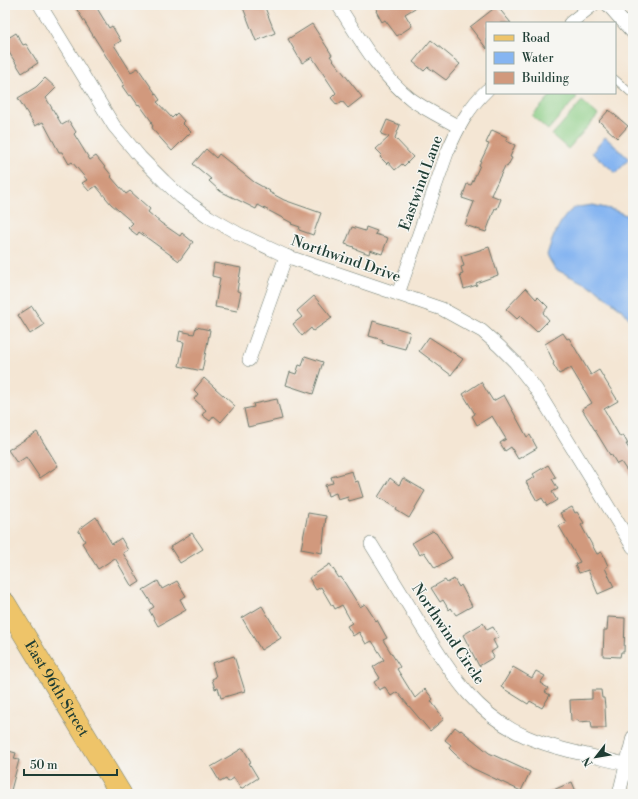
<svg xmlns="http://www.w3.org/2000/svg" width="638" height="799" font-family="'Libre Bodoni',serif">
  <rect width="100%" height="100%" fill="#f6f6f2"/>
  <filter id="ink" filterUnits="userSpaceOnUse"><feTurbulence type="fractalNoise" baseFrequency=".025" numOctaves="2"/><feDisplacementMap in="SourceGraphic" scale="8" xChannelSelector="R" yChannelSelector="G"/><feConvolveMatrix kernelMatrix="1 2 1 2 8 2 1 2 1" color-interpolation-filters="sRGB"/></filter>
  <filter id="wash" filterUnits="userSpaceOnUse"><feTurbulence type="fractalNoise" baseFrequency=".012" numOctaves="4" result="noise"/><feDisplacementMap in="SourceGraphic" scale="16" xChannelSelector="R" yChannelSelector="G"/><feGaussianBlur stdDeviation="0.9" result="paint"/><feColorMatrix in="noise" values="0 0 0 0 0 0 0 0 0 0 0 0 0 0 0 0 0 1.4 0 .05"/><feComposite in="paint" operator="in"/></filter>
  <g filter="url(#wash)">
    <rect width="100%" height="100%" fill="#f4e6d4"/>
    <!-- green -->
    <g fill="#8bcd85" stroke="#55855c">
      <path d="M553,93H573L577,97L548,130L532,116Z"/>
      <path d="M582,101L598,115L568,149L552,135Z"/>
    </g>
    <!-- water -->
    <g fill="#86b5f1" stroke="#527992">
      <path d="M605,137L629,159L616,173L592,153Z"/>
      <path d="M593,205L614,210L633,218V323L622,310L596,289L555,269L547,255C551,241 562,212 577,207C582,206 588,206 593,205Z"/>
    </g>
    <g id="blocks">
      <!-- building -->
      <g fill="#d1997d">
        <path d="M74,5H95L109,28L112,26L121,41L114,45L131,72L138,68L160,100L157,102L172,118L177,113L184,121L182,123L191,132L172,151L154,131L152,127L153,126L151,123L152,122L139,104L138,105L131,95L129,96L122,86L124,85Z"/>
        <path d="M242,5H264L275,33L256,41Z"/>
        <path d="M374,5H420L405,14L412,26L397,36L385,20L382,22L376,11L377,10Z"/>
        <path d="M497,6L511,23H487V49L470,27Z"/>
        <path d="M312,24L332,55L330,56L362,97L348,108L342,101L337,105L331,98L336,93L312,57L302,63L288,39Z"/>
        <path d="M16,33L23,45L26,44L38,63L22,73L5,46V40Z"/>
        <path d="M431,40L460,64L446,80L428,67L424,71L413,62Z"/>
        <path d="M45,78L56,88L46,98L62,125L69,121L76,132L74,134L90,160L96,156L112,176L111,177L126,194L130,191L150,209L148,212L161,223L180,236L182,233L193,242L179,261L139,232L137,235L128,228L133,223L111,204L96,186L89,191L82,183L87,180L72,162L69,164L62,152H59L43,122L35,126L18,98L36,87Z"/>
        <path d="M609,110L628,126L617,138L599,121Z"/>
        <path d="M387,120L400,125L395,138L413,157L404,166L402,164L395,170L388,162L387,164L380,157L382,155L376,149L389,137L381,134Z"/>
        <path d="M492,130L507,137L506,141L515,145L510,157L512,158L507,167L505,166L491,195L501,199L497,209L495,208L486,232L465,225L474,202L462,198L467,184L471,185L480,165H479L489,144L486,143Z"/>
        <path d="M206,149L216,158L219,154L254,182L270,191L269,192L284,200L321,213L313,235L299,230L300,227L291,224L292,223L258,205L256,209L220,191L209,181L211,179L193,164Z"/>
        <path d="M352,227L365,231L366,227L377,231L375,234L388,238L382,254L370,250L369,254L353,248L354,247L345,244Z"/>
        <path d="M489,247L498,275L476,283L477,285L464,289L460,275L463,274L461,267L464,266L461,256Z"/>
        <path d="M214,263L241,268L237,291L241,292L237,311L215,307L220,278L212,276Z"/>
        <path d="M526,288L536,299L538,297L548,307L543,313L549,320L537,332L520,316L517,319L506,309Z"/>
        <path d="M314,296L332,318L313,331L311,328L302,336L293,324L302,317L297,311Z"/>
        <path d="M32,306L44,325L30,334L18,315Z"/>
        <path d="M373,321L410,332L405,349L382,343L383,340L369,336Z"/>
        <path d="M196,327L210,330L202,371L179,366L184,342L178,341L180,331L194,334Z"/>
        <path d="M563,333L567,339L569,338L591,375L599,370L618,401L604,409L620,437L623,435L628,444H626L633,455V480L621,462L617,464L611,454L610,455L582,409L592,403L571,368L559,374L553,364L554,363L545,344Z"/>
        <path d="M429,337L463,359L451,375L419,351Z"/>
        <path d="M305,356L323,362L313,394L286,385L290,372L296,374L299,365L302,366Z"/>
        <path d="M204,378L235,406L221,422L214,416L210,421L202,415L206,410L194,399L198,394L194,390Z"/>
        <path d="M481,382L493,401L504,395L527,437L530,435L537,448L518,459L511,447L505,451L500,443L506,439L492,416L477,425L472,416L475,414L463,394Z"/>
        <path d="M277,399L282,419L248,427L244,409L254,407L253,404Z"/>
        <path d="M37,432L58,466L40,478L26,457L17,463L8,450Z"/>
        <path d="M548,465L556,478L552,479L558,489L552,492L557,500L547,506L542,498L537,501L526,482L535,477L533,474Z"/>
        <path d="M352,471L355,482L358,481L363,497L349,501L348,497L338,500L336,493L328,496L325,485L333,483L331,477Z"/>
        <path d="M390,478L399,485L403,478L425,491L409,518L396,510L397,508L378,497Z"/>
        <path d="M572,507L575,513L577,512L584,523L581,525L597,554L602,552L608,566L605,568L614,587L598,594L588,570L579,573L575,564L580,562L559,526L566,522L560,513Z"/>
        <path d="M308,513L326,516L322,553L301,549Z"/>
        <path d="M96,517L112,544L121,538L128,550L123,553L140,582L132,587L115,558L98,569L82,543L85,541L78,530Z"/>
        <path d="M433,531L435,533H436L452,558L435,568L424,552L420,555L412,543Z"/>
        <path d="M192,533L203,549L180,563L170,547Z"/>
        <path d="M330,564L339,578L341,577L360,607L365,604L376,621L377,620L387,638L383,640L400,667L397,669L415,698L425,689L433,699L431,701L444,719L430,731L397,692L391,696L385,687L379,690L374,682L380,678L373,667L384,660L372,641L366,644L359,632L353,636L347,626L352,623L342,605L335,609L333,605L332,606L321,587L316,590L309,578Z"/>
        <path d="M454,579L459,587L461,585L472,606L456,615L451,608L449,610L443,600L440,602L431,588L445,580L447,583Z"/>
        <path d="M158,581L162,589L177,581L186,596L180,599L186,610L158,626L149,610L154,607L143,590Z"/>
        <path d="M262,606L281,638L261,650L242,618Z"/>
        <path d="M608,617L625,618L624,652H621L620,657L603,656L604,630H607Z"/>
        <path d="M483,623L487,630L493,627L499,637L493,640L497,648L491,652L494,657L479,666L463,635Z"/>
        <path d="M234,656L245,691L221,698L218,688L215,689L212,679L216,677L212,663Z"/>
        <path d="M513,667L532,678L536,671L545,676L540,683L548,688L545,692L550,695L542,708L530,701L528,704L501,687Z"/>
        <path d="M592,690H601L602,698H604L605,707L606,728H592L591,721L579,722L578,720L571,721L570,700L592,699Z"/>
        <path d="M455,727L460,731L461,730L489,753L530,772L521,791L472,768L455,754L449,748L451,745L445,740Z"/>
        <path d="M243,748L251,762L249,763L258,778L241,789L234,778L228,782L226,779L220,782L211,767Z"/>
        <path d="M5,750L16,753L14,759L19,760L10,794H5Z"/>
        <path d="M572,782L577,794H544Z"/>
      </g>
    </g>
  </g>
  <g filter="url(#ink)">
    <use href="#blocks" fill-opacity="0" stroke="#6a786c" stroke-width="1"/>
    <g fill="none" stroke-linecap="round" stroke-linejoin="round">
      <!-- lane casing -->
      <g stroke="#6a786c" stroke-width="8">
        <path id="lane" d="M615,79L633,95"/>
      </g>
      <!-- street casing -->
      <g stroke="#6a786c" stroke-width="14">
        <g id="street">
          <path d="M40,5L114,126L140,157L164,181L181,197L209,217L239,234L286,256L442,309L482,331L499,346L515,362L536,389L633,547"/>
          <path d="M338,5C360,39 379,74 411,99C426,110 443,118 459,127"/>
          <path d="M608,5L633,33"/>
          <path d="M570,23L593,5"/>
          <path d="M398,294L447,153C457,129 468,108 487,90"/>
          <path d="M249,360L286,256"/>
          <path d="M371,544C388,572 405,599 422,627C451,673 474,714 527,737C558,750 593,756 626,764"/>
          <path d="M619,794L633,737"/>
        </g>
      </g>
      <!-- primary casing -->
      <g stroke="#6a786c" stroke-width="22">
        <g id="primary">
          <path id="s1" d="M5,603L121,794"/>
        </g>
      </g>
      <!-- lane -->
      <use href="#lane" stroke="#fff" stroke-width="7"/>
      <!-- street -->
      <use href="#street" stroke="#fff" stroke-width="13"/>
      <!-- primary -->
      <use href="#primary" stroke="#eec469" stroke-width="21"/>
    </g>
  </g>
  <g text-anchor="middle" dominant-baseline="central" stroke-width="3" stroke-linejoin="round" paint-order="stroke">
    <!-- street labels -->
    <g font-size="15" fill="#1f3d34" stroke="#f6f6f2">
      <text transform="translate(421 183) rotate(-70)">Eastwind Lane</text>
      <text transform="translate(346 259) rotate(19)">Northwind Drive</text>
      <text transform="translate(448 634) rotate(56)">Northwind Circle</text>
      <text stroke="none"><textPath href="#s1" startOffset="100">East 96th Street</textPath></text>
    </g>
  </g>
  <!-- margin -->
  <rect width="638" height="799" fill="none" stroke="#f6f6f2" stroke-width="20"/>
  <!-- legend -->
  <rect x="486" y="22" width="130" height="72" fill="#f6f6f2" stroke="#a0aca6"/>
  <rect x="494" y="35" width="20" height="6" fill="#eec469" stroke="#a0aca6"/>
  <text x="522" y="42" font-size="12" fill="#1f3d34">Road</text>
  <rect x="494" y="52" width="20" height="12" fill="#86b5f1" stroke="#a0aca6"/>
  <text x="522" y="62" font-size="12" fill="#1f3d34">Water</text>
  <rect x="494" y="72" width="20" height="12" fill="#d1997d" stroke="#a0aca6"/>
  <text x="522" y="82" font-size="12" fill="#1f3d34">Building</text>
  <!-- north arrow -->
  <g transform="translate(596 757) rotate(239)" stroke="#f6f6f2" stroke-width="3" paint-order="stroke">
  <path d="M0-3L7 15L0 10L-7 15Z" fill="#1f3d34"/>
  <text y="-6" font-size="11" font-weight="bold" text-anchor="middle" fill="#1f3d34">N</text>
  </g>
  <!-- scale -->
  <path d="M24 769v6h93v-6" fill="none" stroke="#1f3d34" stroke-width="2"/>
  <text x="30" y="769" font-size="12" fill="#1f3d34" stroke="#f6f6f2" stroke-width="3" paint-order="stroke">50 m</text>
</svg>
